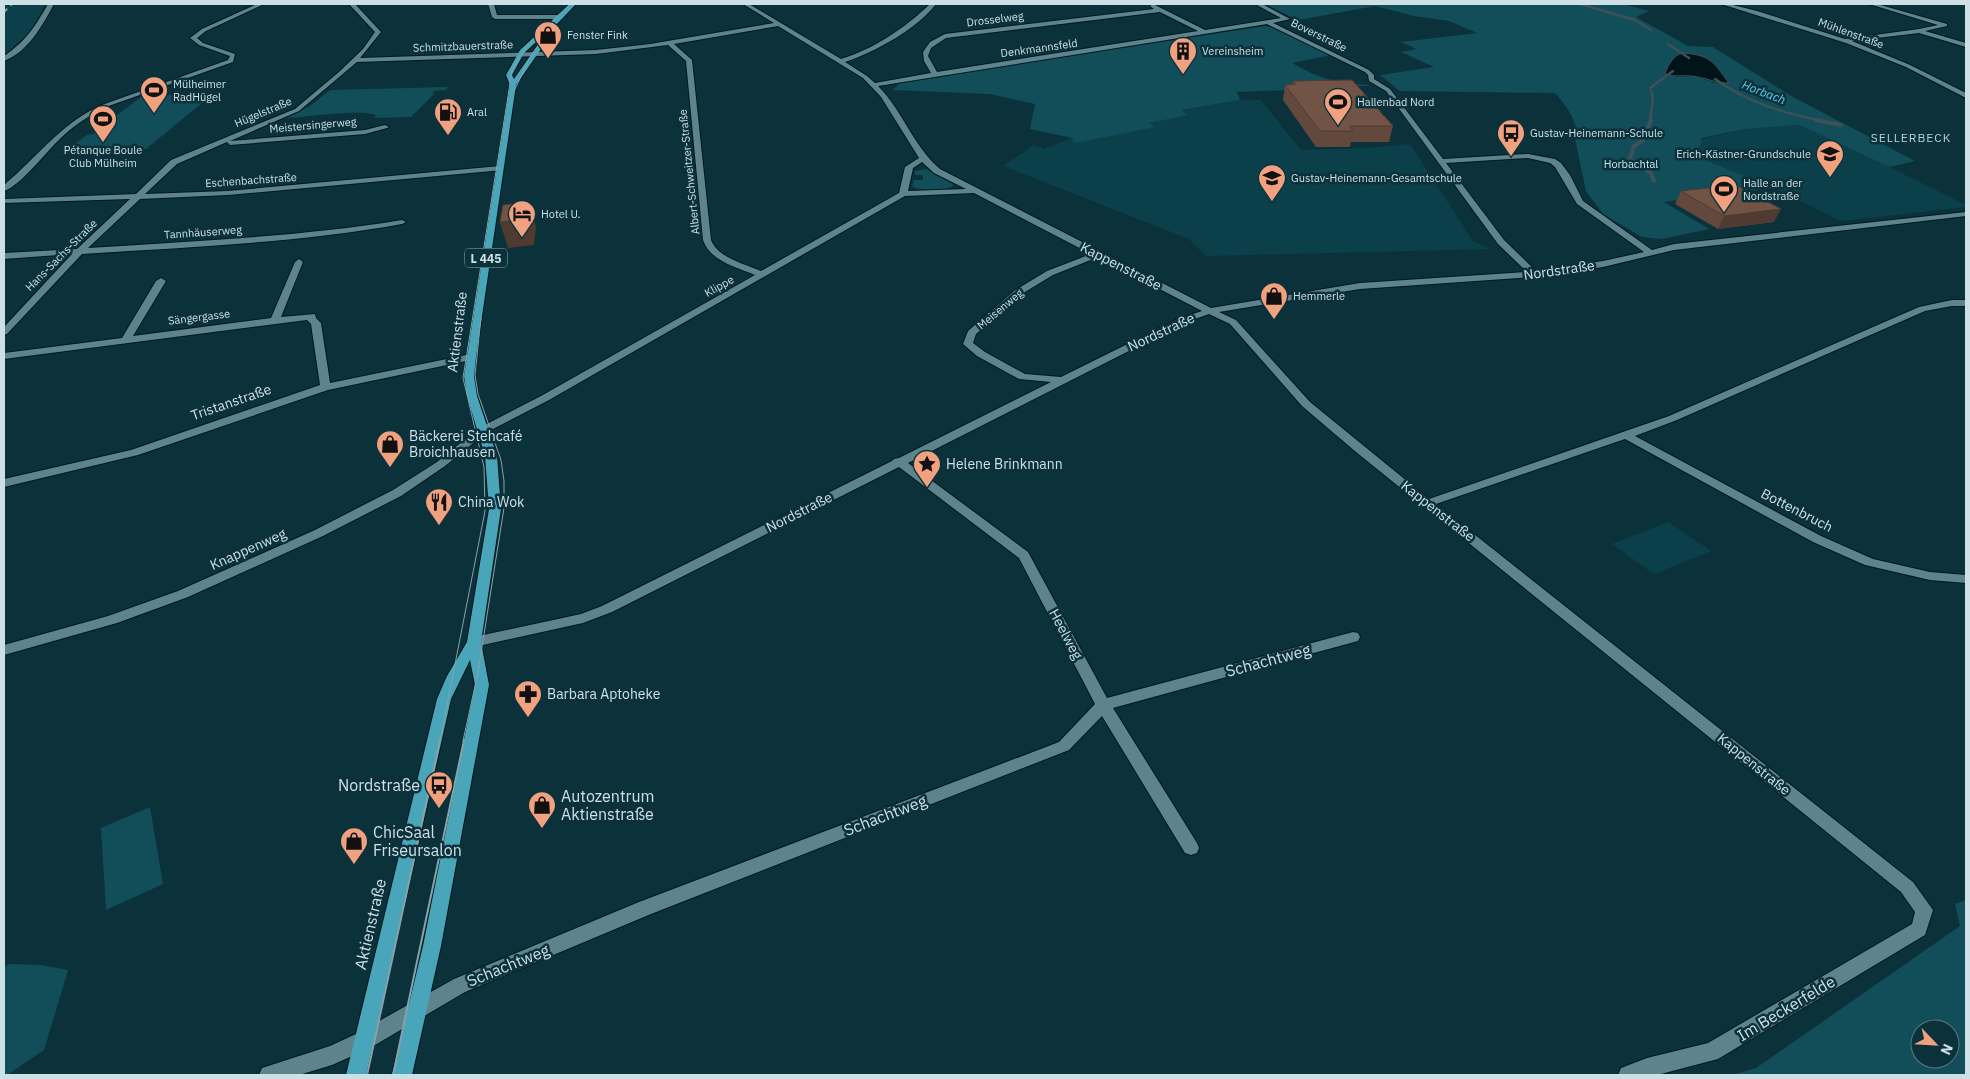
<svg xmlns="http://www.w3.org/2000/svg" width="1970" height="1079" font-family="'IBM Plex Sans',sans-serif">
  <rect width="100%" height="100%" fill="#0b323b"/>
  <!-- built -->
  <g fill="#0b404a">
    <path d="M4,4H45L32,30L4,56Z"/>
    <path d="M1240,100H1261L1301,150L1366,148L1410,144L1473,241L1490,249L1206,256L1189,239L1003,166L1034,145L1044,149L1072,138L1154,127L1148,123L1187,114L1180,110Z"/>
    <path d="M1800,125L1889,167L1966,205V207L1840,221L1774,188L1698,157L1702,139L1745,129Z"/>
    <path d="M1668,522L1711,551L1654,574L1612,544Z"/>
  </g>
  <!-- green -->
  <g fill="#124d5a" fill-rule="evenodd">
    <path d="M1265,4H1623L1649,11L1636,17L1688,46L1713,47L1793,97L1915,161L1889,167L1800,125L1745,129L1702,138L1698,157L1774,188L1664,202L1709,229L1662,239L1642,237L1603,214L1586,191L1575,139C1579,120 1566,106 1555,93L1400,91L1380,75L1434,67L1401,52L1417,49L1401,42L1477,33L1449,21L1414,16L1375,6L1298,20ZM1677,57L1715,64L1729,83H1715L1698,77H1675L1669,63Z"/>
    <path d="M1265,26L1272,28L1331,55L1292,63C1322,80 1335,82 1368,85L1370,86L1312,87L1313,89L1237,92L1240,100L1181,110L1188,115L1149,123L1155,127L1075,143L1072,138L1030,129L1035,104L990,94L893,90L900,83L933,76Z"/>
    <path d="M448,87L446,90L433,91L434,94L411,117L374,118L376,115C358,109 308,117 287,118L310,106L330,90Z"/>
    <path d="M214,93L146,149L60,155L87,135L93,134L142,96Z"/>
    <path d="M926,169L954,185C944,193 923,190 912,187L914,180H923V175H915V171Z"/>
    <path d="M150,807L163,884L106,910L101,828Z"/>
    <path d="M1966,900V1075H1732L1756,1068L1960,926L1955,904ZM1920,1029H1950V1059H1920Z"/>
    <path d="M10,964L41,965L68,970L44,1050L7,1075H4V967Z"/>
  </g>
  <!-- water -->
  <path fill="#00141a" stroke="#3e5157" d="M1683,53C1711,55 1713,62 1729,83C1715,83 1710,79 1697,77C1686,74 1677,78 1665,74C1668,65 1673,55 1683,53Z"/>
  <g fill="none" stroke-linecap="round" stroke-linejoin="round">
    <!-- stream-far1 -->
    <g stroke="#3e5157" stroke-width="2.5">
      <path d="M1580,4L1635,20L1651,30"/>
      <path d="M1668,44L1689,58"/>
      <path d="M1715,79C1747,102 1783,113 1822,121"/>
      <path d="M1650,88L1673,71"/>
      <path d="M1650,121L1653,99L1651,91"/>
    </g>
    <!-- stream -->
    <g stroke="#3e5157" stroke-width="4">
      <path d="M1816,120L1841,125"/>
      <path d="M1635,164L1630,158L1634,146L1643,140L1651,120"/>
      <path d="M1642,167L1651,173L1654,181"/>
    </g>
    <!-- minor casing -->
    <g stroke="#00181f" stroke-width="2">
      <g id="minor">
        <path d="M48,4H54C42,26 28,52 4,61V56C26,41 35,27 48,4Z"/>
        <path d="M257,4H264L206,31L197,38L203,43L235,54L233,62L103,108C89,116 76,124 64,135C49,148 21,186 4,191V185C36,158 60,125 99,106L228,60L230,56L199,45L190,38L202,29Z"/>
        <path d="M349,4H355L381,32L360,58L596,50L650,44L774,23L743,4H749L841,59C874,49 905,28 930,4H936C917,29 875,52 845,62L867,76L875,83L931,73L924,61L923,52L930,42L945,34L1154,9L1150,6L1153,4L1205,30L1281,18L1255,4H1262L1290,19L1273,23L1369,70L1374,75V79L1390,89L1443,159L1528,154L1555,159L1561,163L1570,175L1583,201L1652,250L1674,244L1966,212V216L1674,250L1603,267L1534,277L1360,289L1219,312L1236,320L1310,402L1429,499L1669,416L1919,307L1952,300H1966V306H1952L1925,311L1677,420L1635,436L1821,536L1873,559L1930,572L1966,575V583L1930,580L1865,565L1813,542L1625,439L1436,504L1913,882L1933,910L1925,935L1718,1059L1657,1075H1618L1621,1068L1647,1058L1708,1043L1912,924L1915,912L1901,892L1356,452L1302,406L1230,324L1209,314L1184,323L908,463L1028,552L1107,698L1353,632L1358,633L1360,637L1358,641L1113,708L1197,843L1199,848L1197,853L1191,855L1185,853L1102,716L1069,750L651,914L465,992L370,1048L332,1065L299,1075H259L262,1068L330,1046L356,1034L454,979L639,902L1059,742L1095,704L1019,558L899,467L612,612L583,623L474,647L469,646L467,642L469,638L474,637L581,614L602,606L892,461L894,459L899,458L1051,382L1019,379L977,356L963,344L968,331L1014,291L1047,271L1091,254L974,193L905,196L549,400L487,432L445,466L401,496L323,536L188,597L117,623L4,655V645L108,616L178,591L315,530L393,490L437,462L479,428L541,396L755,275C736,267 710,261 703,240L686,61L668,45L596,54L357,62L299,111L230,141L365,130L385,125L389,127L387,128L365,134L230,145L227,142L177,164L145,194L228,191L500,166H503V170L228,195L140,199L88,248C193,241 298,237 402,220L406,222L402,224C297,243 189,247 82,254L7,334L4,335V327L72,254L4,259V253L77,249L130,199L4,203V199L136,194L171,160L295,109L339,72L363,49L375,32ZM1160,12L1198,31L937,72L928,56L931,48L946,38ZM1267,24L1365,72L1368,75L1369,81L1386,91L1498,244L1527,272L1360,283L1211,308L940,169C913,146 903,111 878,86ZM778,26L863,78L881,97L919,158L905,167L899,193L761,271C745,264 718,258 711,240L692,60L674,44ZM1528,158L1550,163L1555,167L1577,204L1644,252L1603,261L1536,271L1504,240L1446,163ZM922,162L934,173L966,189L908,191L913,168ZM1098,257L1202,311L1178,319L1061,377L1025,374L985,352L973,343L976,334L1020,295L1053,275Z"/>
        <path d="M488,4H494L497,15H561L564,17L561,19H495L492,17Z"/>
        <path d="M1721,4H1729L1757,11L1845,39L1919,29L1938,25L1869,4H1877L1947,24V26L1925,31L1966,43V47L1919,33L1852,41L1910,65L1966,93V98L1906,67L1846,43Z"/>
        <path d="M299,259L303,262L281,317L315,314L316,318L321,323L330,383L471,354L476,357L471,360L328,390L138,455L4,487V479L131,450L320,385L311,324L307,320L4,359V353L122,338L156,281L161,278L166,281L133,336L271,318L295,262Z"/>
      </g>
    </g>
    <!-- major casing -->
    <g stroke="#00181f" stroke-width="2">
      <path id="major" d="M570,4H576L555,26L550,36L516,85L476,357L474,376L477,396L497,456L501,509L481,642L489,685L441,946L412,1075H392L423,946L475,685L470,660L451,699L366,1075H346L437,699L447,676L467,642L489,509L485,456L467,396L464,376L510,85L506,75L520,50ZM545,34L544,36L514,79L512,75L524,53Z"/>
    </g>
    <!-- minor -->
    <use href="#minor" fill="#5d838d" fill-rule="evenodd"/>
    <!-- major -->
    <use href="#major" fill="#49a5ba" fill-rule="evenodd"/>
    <!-- tram-far1 -->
    <g stroke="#88a2a9" stroke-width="1">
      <path d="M514,91L532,54L546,35"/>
      <path d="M440,741L485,511L484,467L463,378L512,71C524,43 549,25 570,4"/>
      <path d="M463,741L478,672L504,508V481L501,460L478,394L475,375L481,318"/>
    </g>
    <!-- tram -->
    <g stroke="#88a2a9" stroke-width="2">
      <path d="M367,1075L440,740"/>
      <path d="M393,1075L464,740"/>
    </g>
    <!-- rail -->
    <path stroke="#88a2a9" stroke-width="2" stroke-dasharray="4.5 4.5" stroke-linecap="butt" d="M4,12L12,4"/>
  </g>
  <!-- wall -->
  <g fill="#62483d">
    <path d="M1293,81L1393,126L1389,142H1351L1350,147H1316L1283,100L1285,85L1292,84Z"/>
    <path d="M1681,191L1774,222L1718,229L1675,204Z"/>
  </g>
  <!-- shaded-wall -->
  <g fill="#503b32">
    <path d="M529,202L536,227L534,245L508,248L500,222Z"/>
    <path d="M1781,209L1774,222L1718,229L1724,216Z"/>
  </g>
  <!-- building -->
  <g fill="#725447" stroke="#503b32">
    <path d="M1352,80L1393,126H1350L1353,131H1320L1285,85L1296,84L1293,81Z"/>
    <path d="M1736,185L1781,209L1724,216L1681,191Z"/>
    <path d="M529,202L526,219L500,222L503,205Z"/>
  </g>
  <!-- icons -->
  <defs>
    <g id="shop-pin" transform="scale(1.4375)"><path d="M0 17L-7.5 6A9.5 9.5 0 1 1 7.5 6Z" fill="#f2a17e" stroke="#0b323b"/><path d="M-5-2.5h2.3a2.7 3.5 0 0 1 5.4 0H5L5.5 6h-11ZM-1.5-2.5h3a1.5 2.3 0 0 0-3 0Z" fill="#111"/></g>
    <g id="building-pin" transform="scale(1.4375)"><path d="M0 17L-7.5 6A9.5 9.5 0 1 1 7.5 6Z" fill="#f2a17e" stroke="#0b323b"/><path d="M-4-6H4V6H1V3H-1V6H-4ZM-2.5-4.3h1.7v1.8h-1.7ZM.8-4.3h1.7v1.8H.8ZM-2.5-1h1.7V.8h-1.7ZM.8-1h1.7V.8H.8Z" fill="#111"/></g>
    <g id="stadium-pin" transform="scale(1.4375)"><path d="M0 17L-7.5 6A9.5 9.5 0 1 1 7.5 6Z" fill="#f2a17e" stroke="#0b323b"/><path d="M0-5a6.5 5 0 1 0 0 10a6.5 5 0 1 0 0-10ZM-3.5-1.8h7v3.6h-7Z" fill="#111"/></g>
    <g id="fuel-pin" transform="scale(1.4375)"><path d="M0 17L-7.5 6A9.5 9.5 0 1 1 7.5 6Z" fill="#f2a17e" stroke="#0b323b"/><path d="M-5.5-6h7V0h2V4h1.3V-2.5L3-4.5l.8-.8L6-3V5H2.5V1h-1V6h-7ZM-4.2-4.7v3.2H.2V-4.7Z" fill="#111"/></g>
    <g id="bus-pin" transform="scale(1.4375)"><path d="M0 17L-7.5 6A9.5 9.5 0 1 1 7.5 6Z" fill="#f2a17e" stroke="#0b323b"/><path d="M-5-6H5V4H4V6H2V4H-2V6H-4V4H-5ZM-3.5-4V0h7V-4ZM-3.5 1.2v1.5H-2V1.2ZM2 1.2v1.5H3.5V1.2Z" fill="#111"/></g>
    <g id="school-pin" transform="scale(1.4375)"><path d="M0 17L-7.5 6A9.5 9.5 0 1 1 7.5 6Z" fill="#f2a17e" stroke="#0b323b"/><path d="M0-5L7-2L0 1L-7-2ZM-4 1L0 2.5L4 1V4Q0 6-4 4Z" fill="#111"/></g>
    <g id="hotel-pin" transform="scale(1.4375)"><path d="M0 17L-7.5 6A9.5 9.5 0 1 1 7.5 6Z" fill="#f2a17e" stroke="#0b323b"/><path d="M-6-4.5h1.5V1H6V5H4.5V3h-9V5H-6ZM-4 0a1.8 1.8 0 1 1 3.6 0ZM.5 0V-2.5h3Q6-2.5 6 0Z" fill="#111"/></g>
    <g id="sight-pin" transform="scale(1.4375)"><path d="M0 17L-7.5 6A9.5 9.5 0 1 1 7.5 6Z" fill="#f2a17e" stroke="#0b323b"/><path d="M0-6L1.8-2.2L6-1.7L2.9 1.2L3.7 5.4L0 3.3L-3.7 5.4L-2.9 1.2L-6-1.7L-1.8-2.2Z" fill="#111"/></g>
    <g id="restaurant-pin" transform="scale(1.4375)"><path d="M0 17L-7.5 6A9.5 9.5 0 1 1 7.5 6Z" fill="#f2a17e" stroke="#0b323b"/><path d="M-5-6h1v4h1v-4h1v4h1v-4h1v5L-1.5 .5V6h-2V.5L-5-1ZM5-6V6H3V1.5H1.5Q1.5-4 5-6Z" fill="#111"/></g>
    <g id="pharmacy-pin" transform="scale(1.4375)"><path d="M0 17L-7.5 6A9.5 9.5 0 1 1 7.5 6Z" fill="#f2a17e" stroke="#0b323b"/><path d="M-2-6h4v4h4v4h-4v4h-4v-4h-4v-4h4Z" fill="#111"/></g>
  </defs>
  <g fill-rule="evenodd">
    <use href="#shop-pin" x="548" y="35"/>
    <use href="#building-pin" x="1183" y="51"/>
    <use href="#stadium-pin" x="154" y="90"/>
    <use href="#stadium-pin" x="1338" y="102"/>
    <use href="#fuel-pin" x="448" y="112"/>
    <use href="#stadium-pin" x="103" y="119"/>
    <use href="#bus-pin" x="1511" y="133"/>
    <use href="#school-pin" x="1830" y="154"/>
    <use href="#school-pin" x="1272" y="178"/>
    <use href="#stadium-pin" x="1724" y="189"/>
    <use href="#hotel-pin" x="522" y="214"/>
    <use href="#shop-pin" x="1274" y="296"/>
    <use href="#shop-pin" x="390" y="444"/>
    <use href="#sight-pin" x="927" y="464"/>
    <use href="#restaurant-pin" x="439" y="502"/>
    <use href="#pharmacy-pin" x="528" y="694"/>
    <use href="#bus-pin" x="439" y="785"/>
    <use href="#shop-pin" x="542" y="805"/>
    <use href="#shop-pin" x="354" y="841"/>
  </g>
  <g text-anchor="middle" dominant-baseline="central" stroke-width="5" stroke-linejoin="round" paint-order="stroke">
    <!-- far-street labels -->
    <g font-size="11" fill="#cde0e6" stroke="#0b323b">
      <text transform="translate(995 19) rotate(-7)">Drosselweg</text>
      <text transform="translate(1851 33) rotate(20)">Mühlenstraße</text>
      <text transform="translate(1319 35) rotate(26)">Boverstraße</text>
      <text transform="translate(463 46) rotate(-2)">Schmitzbauerstraße</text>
      <text transform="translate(1039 48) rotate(-8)">Denkmannsfeld</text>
      <text transform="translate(263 112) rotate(-23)">Hügelstraße</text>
      <text transform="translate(313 125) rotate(-5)">Meistersingerweg</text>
      <text transform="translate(689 172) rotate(-96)">Albert-Schweitzer-Straße</text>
      <text transform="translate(251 180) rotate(-4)">Eschenbachstraße</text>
      <text transform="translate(203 232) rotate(-4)">Tannhäuserweg</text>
      <text transform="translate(61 255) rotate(-45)">Hans-Sachs-Straße</text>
      <text transform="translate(719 286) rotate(-29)">Klippe</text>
      <text transform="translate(1000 309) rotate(-40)">Meisenweg</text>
      <text transform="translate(199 317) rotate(-7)">Sängergasse</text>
    </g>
    <!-- far-poi labels -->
    <g font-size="11" fill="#cde0e6" stroke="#0b323b" text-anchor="start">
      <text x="567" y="35">Fenster Fink</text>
      <text x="1202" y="51">Vereinsheim</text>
      <text x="173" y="84">Mülheimer<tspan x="173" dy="13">RadHügel</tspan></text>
      <text x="1357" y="102">Hallenbad Nord</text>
      <text x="467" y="112">Aral</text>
      <text x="1530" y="133">Gustav-Heinemann-Schule</text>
      <text x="103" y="150" text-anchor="middle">Pétanque Boule<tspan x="103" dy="13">Club Mülheim</tspan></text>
      <text x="1811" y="154" text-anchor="end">Erich-Kästner-Grundschule</text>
      <text x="1291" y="178">Gustav-Heinemann-Gesamtschule</text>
      <text x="1743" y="183">Halle an der<tspan x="1743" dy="13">Nordstraße</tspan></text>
      <text x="541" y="214">Hotel U.</text>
      <text x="1293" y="296">Hemmerle</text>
    </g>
    <!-- far-park labels -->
    <g font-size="11" fill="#c0eaf6" stroke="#0b323b">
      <text x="1631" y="164">Horbachtal</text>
    </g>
    <!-- far-water labels -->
    <g font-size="12" font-style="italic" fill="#59d5f3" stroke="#0b323b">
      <text transform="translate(1764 92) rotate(21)">Horbach</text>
    </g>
    <!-- far-neighbourhood labels -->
    <g font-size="12" letter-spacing="1" fill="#acd4df" stroke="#0b323b">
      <text x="1911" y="137">SELLERBECK</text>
    </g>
    <!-- shield labels -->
    <rect fill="#0b323b" stroke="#93acb3" stroke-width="1" x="465" y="248.5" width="42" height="19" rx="4"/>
    <g font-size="12" font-weight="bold" fill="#cde0e6">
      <text x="486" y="258">L 445</text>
    </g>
    <!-- street labels -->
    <g font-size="14" fill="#cde0e6" stroke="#0b323b">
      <text transform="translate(1121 266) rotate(27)">Kappenstraße</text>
      <text transform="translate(1559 270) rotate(-8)">Nordstraße</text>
      <text transform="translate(457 332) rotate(-83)">Aktienstraße</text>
      <text transform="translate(1161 332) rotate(-25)">Nordstraße</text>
      <text transform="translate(231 402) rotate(-19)">Tristanstraße</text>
      <text transform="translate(1797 510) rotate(27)">Bottenbruch</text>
      <text transform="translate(1438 511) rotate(38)">Kappenstraße</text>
      <text transform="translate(799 512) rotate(-27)">Nordstraße</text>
      <text transform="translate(248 549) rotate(-24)">Knappenweg</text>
      <text transform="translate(1066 634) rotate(62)">Heelweg</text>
      <text transform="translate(1754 764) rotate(39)">Kappenstraße</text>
    </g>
    <!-- poi labels -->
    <g font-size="14" fill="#cde0e6" stroke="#0b323b" text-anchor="start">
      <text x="409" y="436">Bäckerei Stehcafé<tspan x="409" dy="16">Broichhausen</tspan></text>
      <text x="946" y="464">Helene Brinkmann</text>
      <text x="458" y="502">China Wok</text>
      <text x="547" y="694">Barbara Aptoheke</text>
    </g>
    <!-- near-street labels -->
    <g font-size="16" fill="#cde0e6" stroke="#0b323b">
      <text transform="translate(1268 660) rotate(-15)">Schachtweg</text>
      <text transform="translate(885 815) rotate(-21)">Schachtweg</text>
      <text transform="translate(370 924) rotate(-77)">Aktienstraße</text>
      <text transform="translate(508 965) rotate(-22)">Schachtweg</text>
      <text transform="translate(1786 1008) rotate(-31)">Im Beckerfelde</text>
    </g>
    <!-- near-poi labels -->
    <g font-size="16" fill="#cde0e6" stroke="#0b323b" text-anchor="start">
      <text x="420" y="785" text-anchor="end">Nordstraße</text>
      <text x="561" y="796">Autozentrum<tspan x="561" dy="18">Aktienstraße</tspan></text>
      <text x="373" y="832">ChicSaal<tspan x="373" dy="18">Friseursalon</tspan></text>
    </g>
  </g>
  <!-- border -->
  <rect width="1970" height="1079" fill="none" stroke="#cde0e6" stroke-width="10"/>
  <!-- north arrow -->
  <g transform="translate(1935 1044) rotate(115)"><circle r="24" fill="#0b323b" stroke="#59787f"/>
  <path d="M0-4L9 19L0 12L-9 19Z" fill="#f2a17e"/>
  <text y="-8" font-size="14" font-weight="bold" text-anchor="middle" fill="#cde0e6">N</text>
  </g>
</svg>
